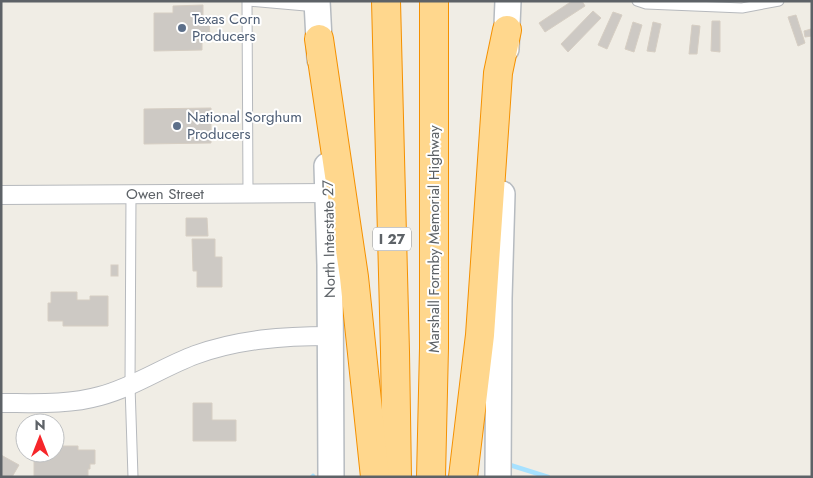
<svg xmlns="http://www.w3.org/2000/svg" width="813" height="478" font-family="Jost,sans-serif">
  <rect width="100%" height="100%" fill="#f0ede5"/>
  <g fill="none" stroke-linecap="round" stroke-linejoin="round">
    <!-- stream -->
    <g stroke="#a6e1ff" stroke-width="4.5">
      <path d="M510,465L548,477"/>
      <path d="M312,477L313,476"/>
    </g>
  </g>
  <!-- building -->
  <g fill="#cdc9c4" stroke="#d6cec3">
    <path d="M572,1H582L585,6L545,32L539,23Z"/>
    <path d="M203,5V20H209L210,36H202V50L154,51V13H173V6Z"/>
    <path d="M593,11L601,18L568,52L561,44Z"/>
    <path d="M613,12L622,15L607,49L598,45Z"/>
    <path d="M796,15L805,43L798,46L788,17Z"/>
    <path d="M712,21H720V52L711,51Z"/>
    <path d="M633,22L642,25L634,52L625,49Z"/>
    <path d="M653,22L661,24L655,52L647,51Z"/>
    <path d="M692,25L700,26L697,54H689Z"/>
    <path d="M811,29L812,36L805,37L804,31Z"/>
    <path d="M211,108V143L144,144V109Z"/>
    <path d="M186,218H207L208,236H186Z"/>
    <path d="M192,239H215V257H222V287H197V271H193Z"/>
    <rect x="111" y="265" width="7" height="11"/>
    <path d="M51,292H77V300H90V296H108V326H63V321H48V303H51Z"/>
    <path d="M193,403H212V420H236V441H193Z"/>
    <path d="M55,446H78V450H95V464H90V469H88V477H34V453H55Z"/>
    <path d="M1,455L19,465L12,477H1Z"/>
  </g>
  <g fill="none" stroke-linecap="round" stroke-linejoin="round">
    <!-- service casing -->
    <g stroke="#b6b9bd" stroke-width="11">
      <g id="service">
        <path d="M247,1L248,193"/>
        <path d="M248,1L317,7"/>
        <path d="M637,1L646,4L742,8L779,1"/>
        <path d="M131,194L130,386L133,477"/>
      </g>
    </g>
    <!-- minor casing -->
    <g stroke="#b6b9bd" stroke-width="20">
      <g id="minor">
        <path d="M1,195L329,193"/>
        <path d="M1,403C34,403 68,405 100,396C134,387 163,367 195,355C239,339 284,336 330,336"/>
      </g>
    </g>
    <!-- secondary casing -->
    <g stroke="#b6bbc0" stroke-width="28">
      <g id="secondary">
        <path d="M317,1L320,59"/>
        <path d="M506,49L508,1"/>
        <path d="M327,166L330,265L331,477"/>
        <path d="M498,477L499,298L502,194"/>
      </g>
    </g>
    <!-- motorway casing -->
    <g stroke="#f59100" stroke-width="30">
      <g id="motorway">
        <path d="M386,1L395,352L397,477"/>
        <path d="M319,39L354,277L375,477"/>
        <path d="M431,477L434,348V1"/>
        <path d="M463,477L480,335L498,73L507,30"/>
      </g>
    </g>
    <!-- service -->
    <use href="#service" stroke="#fff" stroke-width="9"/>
    <!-- minor -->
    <use href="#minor" stroke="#fff" stroke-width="18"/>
    <!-- secondary -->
    <use href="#secondary" stroke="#fff" stroke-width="25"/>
    <!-- motorway -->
    <use href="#motorway" stroke="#ffd78d" stroke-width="28"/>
  </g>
  <!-- markers -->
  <g fill="#5c6f8a" stroke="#fff" stroke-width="2">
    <circle cx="182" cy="28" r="5"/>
    <circle cx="177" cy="126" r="5"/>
  </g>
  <g text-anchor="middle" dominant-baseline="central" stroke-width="4" stroke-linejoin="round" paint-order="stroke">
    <!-- shield labels -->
    <rect fill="#fff" stroke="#8e9195" stroke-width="1" x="373" y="227.5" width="38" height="23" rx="4"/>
    <g font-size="14" font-weight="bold" fill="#5d6267">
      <text x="392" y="239">I 27</text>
    </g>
    <!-- service labels -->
    <g font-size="15" fill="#4e5e75" stroke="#fff" text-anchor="start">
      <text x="192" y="19">Texas Corn<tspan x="192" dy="17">Producers</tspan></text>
      <text x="187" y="117">National Sorghum<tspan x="187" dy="17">Producers</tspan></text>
    </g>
    <!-- street labels -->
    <g font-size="15" fill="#5d6267" stroke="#fff">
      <text x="165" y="194">Owen Street</text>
      <text transform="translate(329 239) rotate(-91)">North Interstate 27</text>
      <text transform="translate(434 239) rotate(-90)">Marshall Formby Memorial Highway</text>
    </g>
  </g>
  <!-- border -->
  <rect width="813" height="478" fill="none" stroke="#5d6267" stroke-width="5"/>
  <!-- north arrow -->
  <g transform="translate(40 438)"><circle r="24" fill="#ffffff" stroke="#bec0c2"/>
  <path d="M0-4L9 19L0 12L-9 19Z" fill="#f6262a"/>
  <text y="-8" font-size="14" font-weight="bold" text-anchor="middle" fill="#5d6267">N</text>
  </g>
</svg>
